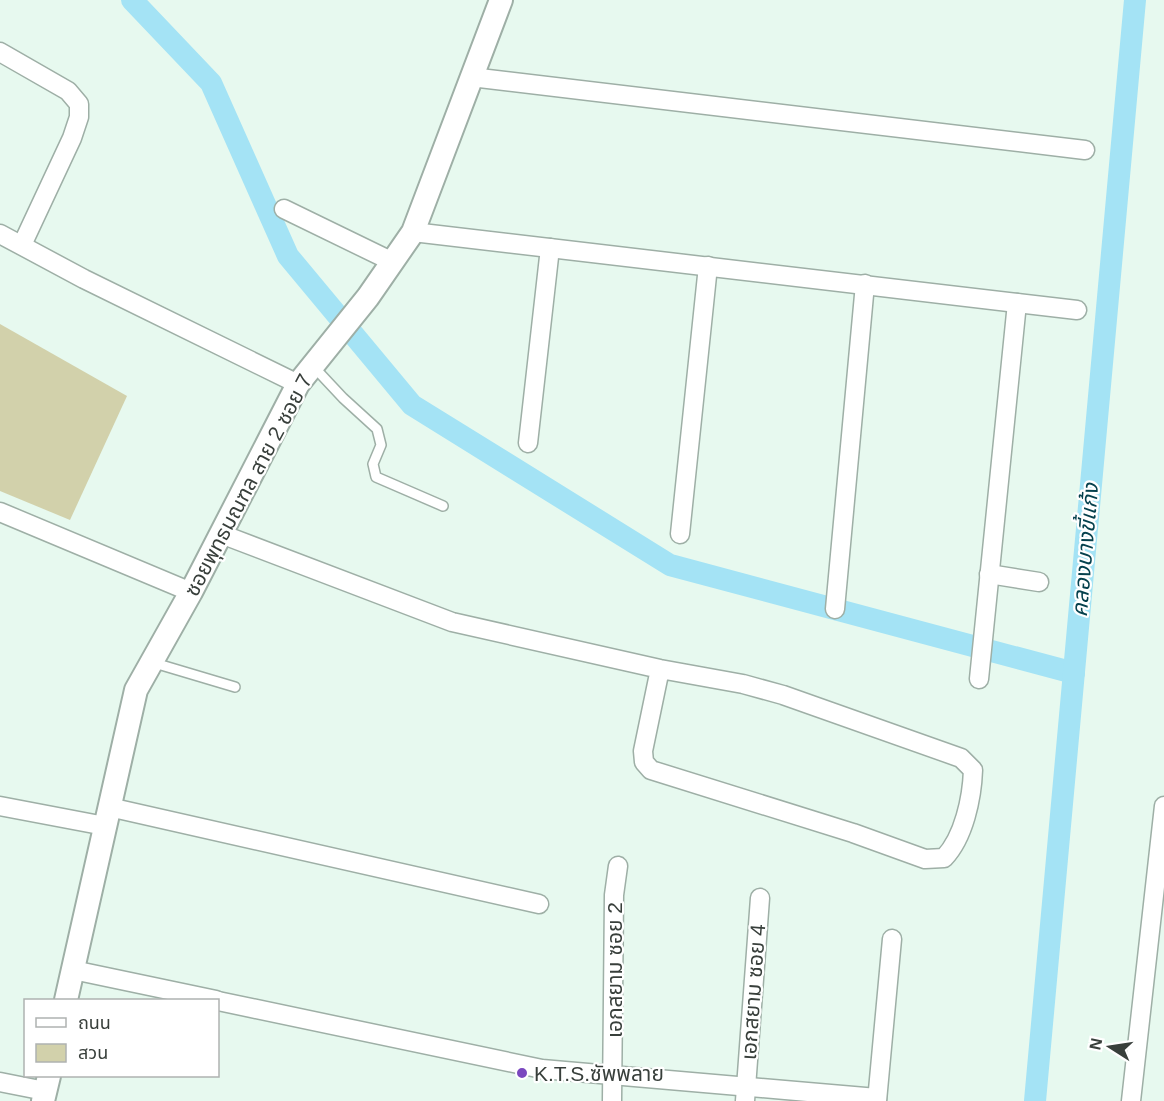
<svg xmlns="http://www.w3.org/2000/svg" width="1164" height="1101" font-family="Helvetica,'Noto Sans Thai',sans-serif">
  <rect width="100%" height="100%" fill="#e7f9ef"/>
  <!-- green -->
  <path fill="#d2d1ab" d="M0,324L127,396L70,520L0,491Z"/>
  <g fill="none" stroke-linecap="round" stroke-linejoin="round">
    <!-- canal -->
    <g stroke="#a4e3f5" stroke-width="22">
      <path d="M132,0L211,83L288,256L412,405L670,565L1074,673"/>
      <path d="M1035,1101L1135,0"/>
    </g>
    <!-- service casing -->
    <g stroke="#9eafa6" stroke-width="12">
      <g id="service">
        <path d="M313,366L343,398L377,429L381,445L373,464L376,477L443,506"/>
        <path d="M151,662L235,687"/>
      </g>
    </g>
    <!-- minor casing -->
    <g stroke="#9eafa6" stroke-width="21">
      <g id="minor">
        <path d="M0,52L68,91L79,104V117L72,138L22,245"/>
        <path d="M471,77L1085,150"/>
        <path d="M284,209L393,262"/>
        <path d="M413,232L1077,310"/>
        <path d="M0,234L84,279L298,384"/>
        <path d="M528,443L550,248"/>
        <path d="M0,512L191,592"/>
        <path d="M221,534L452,622L660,669L743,684L783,695L961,758L973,770C972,798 964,837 944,858L925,859L853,833L651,770L644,762L643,751L660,669"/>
        <path d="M680,534L708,266"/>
        <path d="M989,574L1039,582"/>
        <path d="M835,609L865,284"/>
        <path d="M979,679L1017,303"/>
        <path d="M0,806L105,826"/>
        <path d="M109,807L539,904"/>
        <path d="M73,970L216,1000"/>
        <path d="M218,1001L542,1069L877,1098"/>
        <path d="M0,1082L45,1091"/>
        <path d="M612,1101L614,895L618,866"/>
        <path d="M745,1101L760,898"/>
        <path d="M877,1101L892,939"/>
        <path d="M1131,1101L1164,806"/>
      </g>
    </g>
    <!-- tertiary casing -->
    <g stroke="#9eafa6" stroke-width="26">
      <g id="tertiary">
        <path d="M66,1000L136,690L191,592L298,384L368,297L413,232L501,0"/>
        <path d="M43,1101L49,1076"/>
      </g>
    </g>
    <!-- service -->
    <use href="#service" stroke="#fff" stroke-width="9"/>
    <!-- minor -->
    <use href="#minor" stroke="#fff" stroke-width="18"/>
    <!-- tertiary -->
    <use href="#tertiary" stroke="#fff" stroke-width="22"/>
  </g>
  <!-- markers -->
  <circle fill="#7a48bf" stroke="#fff" stroke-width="2" cx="522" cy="1073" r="6"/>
  <g text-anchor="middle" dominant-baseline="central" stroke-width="4.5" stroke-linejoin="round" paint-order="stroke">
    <!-- street labels -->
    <g font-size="21" fill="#383f3b" stroke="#fff">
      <text transform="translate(248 485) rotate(-62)">ซอยพุทธมณฑล สาย 2 ซอย 7</text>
      <text transform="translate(614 970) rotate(-90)">เอกสยาม ซอย 2</text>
      <text transform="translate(753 992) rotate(-86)">เอกสยาม ซอย 4</text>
    </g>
    <!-- poi labels -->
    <g font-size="21" fill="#383f3b" stroke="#fff" text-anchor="start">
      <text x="534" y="1073">K.T.S.ซัพพลาย</text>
    </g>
    <!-- water labels -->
    <g font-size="22" font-style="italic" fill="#05414d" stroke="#fff">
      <text transform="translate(1085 550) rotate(-85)">คลองบางขี้แก้ง</text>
    </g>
  </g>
  <!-- legend -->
  <rect x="24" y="999" width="195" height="78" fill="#ffffff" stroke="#afb2b1" stroke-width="1.5"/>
  <rect x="36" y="1018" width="30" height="9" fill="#ffffff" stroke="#afb2b1" stroke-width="1.5"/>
  <text x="78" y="1029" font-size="18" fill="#383f3b">ถนน</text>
  <rect x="36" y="1044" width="30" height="18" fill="#d2d1ab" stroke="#afb2b1" stroke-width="1.5"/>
  <text x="78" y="1059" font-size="18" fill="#383f3b">สวน</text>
  <!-- north arrow -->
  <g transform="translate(1110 1047) rotate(282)" stroke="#ffffff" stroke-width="4.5" paint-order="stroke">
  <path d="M0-4.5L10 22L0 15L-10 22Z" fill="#383f3b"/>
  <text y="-9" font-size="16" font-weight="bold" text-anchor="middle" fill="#383f3b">N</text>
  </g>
</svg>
